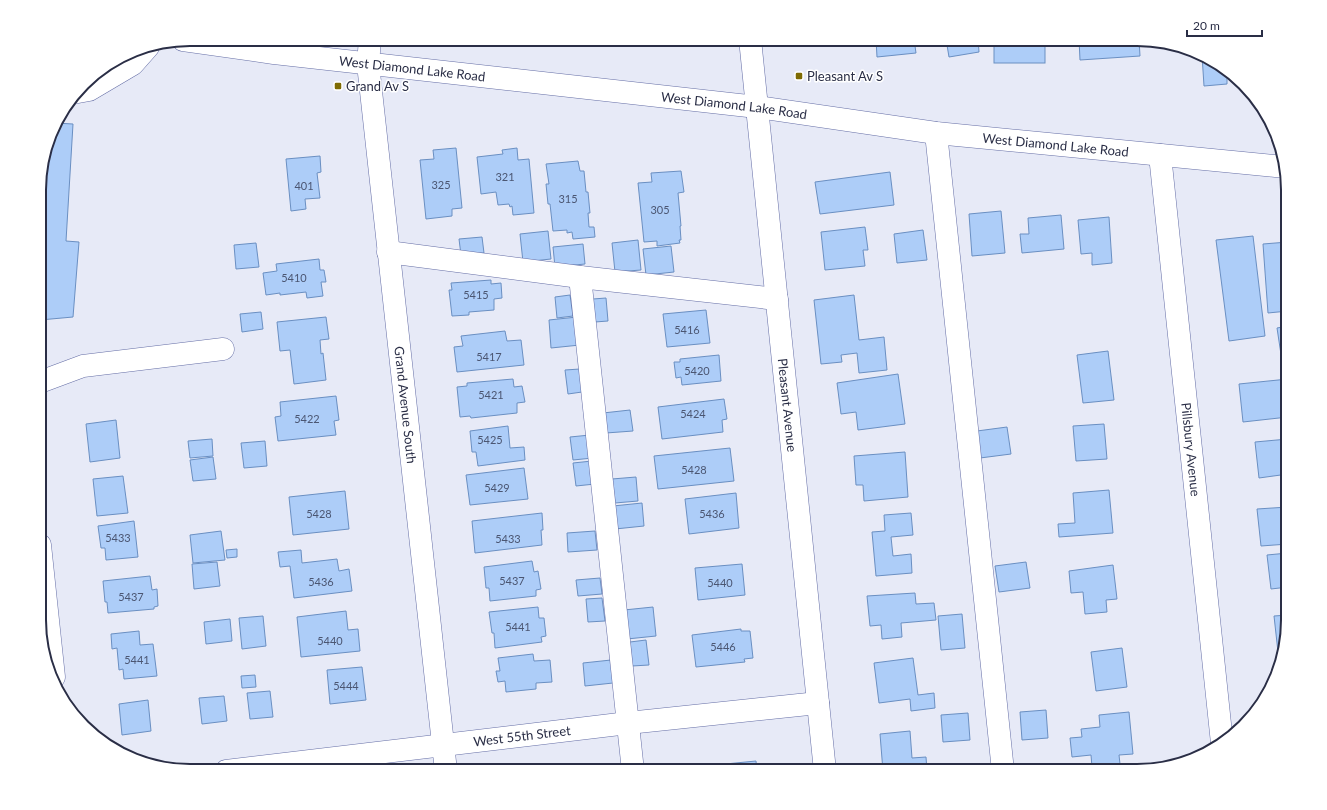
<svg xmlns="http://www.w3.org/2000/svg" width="1327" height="810" font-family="Lato,sans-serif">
  <rect width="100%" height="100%" fill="#e7eaf7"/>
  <!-- building -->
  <g fill="#adcdf8" stroke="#6a8fc2">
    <path d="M795,39H835V42L795,45Z"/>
    <path d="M876,39H914L916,53L877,57Z"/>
    <path d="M946,39H978L979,52L949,57Z"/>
    <rect x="994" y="39" width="51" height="24"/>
    <path d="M1079,39H1139L1140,56L1080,60Z"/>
    <path d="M1202,55L1213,59L1227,72V84L1204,86Z"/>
    <path d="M55,123L73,124L66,241L79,242L73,317L40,320V170Z"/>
    <path d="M456,148L462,208L452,209V216L426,219L420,160L434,159L433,150Z"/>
    <path d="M517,148L518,160L529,159L534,213L513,215L512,206L510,207L509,204L498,205L496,192L481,194L477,157L503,154L502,150Z"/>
    <path d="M320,156L321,172L317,173L320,198L305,199L306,209L291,211L286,159Z"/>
    <path d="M578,161L580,171H584L586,192H588L590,213H588L589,227H594L595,237L573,239L572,232L567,233V230L553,231L550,204H548L546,184H549L546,164Z"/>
    <path d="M681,171L684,192L678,193L681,226H680L681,240H679L680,243L657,246V241L644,242L638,183L652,182L651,173Z"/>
    <path d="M890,172L894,205L820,214L815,182Z"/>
    <path d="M1001,211L1005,253L972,256L969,214Z"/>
    <path d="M1061,215L1064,249L1022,253L1020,234H1029L1028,218Z"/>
    <path d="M1109,217L1112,263L1092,265V253L1081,254L1078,220Z"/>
    <path d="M865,227L868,250H863L865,266L825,270L821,232Z"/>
    <path d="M923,230L927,260L897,263L894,234Z"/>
    <path d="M548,231L551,259L523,262L520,234Z"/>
    <path d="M1253,236L1265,336L1229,341L1216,240Z"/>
    <path d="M482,237L484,253L461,255L459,239Z"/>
    <path d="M638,240L641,270L615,272L612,243Z"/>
    <path d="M1288,242V311L1268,313L1263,244Z"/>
    <path d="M256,243L259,267L236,269L234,245Z"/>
    <path d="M583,244L585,264L555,267L553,247Z"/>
    <path d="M671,246L674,272L646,275L643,249Z"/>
    <path d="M319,259L320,270H324L326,282H321L323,296L307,298L306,292L280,295V293L266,295L263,273L277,271L276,264Z"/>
    <path d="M491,280V284L501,283L502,298L494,299V310L469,312V315L452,316L449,290H452L451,283Z"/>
    <path d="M570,295L573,316L557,318L555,297Z"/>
    <path d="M854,295L859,340L884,337L887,370L859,373L857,353L841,355L842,362L821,364L814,300Z"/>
    <path d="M606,298L608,321L595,322L593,299Z"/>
    <path d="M706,310L710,343L667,347L663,314Z"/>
    <path d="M261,312L263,329L242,332L240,314Z"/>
    <path d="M326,317L329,339L320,340L321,354L323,353L326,380L294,384L290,350L280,351L277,322Z"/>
    <path d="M577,317L580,345L551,348L549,320Z"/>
    <path d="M1288,326V360L1282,361L1277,328Z"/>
    <path d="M505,331L507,341L521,340L524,365L457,372L454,347L463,346L461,336Z"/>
    <path d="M1108,351L1114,400L1083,403L1077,355Z"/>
    <path d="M719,355L721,381L682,385L681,377L676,378L674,362H680V359Z"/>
    <path d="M580,369L582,392L568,394L565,370Z"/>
    <path d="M898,374L905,424L858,430L856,412L841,414L837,383Z"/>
    <path d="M513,379L514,387L522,386L525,402L517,403V413L471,418L470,416L460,417L457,387L467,386V383Z"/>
    <path d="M1288,379V417L1243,422L1239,384Z"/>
    <path d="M336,396L339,420L334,421L336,435L278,441L275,417L281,416L280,402Z"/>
    <path d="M724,399L727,419L722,420L723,432L662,439L658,407Z"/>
    <path d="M630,410L633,431L606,433L603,413Z"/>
    <path d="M116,420L120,458L90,462L86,424Z"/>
    <path d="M1104,424L1107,459L1076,461L1073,426Z"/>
    <path d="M508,426L510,448L524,447L525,460L478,466L476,452H472L470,431Z"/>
    <path d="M1007,427L1011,454L980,458L977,431Z"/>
    <path d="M590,435L593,458L573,460L570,437Z"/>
    <path d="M212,439L213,456L190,458L188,441Z"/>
    <path d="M1288,439V474L1259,478L1255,442Z"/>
    <path d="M265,441L267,466L244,468L241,443Z"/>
    <path d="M730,448L734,481L658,489L654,456Z"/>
    <path d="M905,452L908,497L864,501L863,485H856L854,456Z"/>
    <path d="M213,457L216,479L193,481L190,460Z"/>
    <path d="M592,461L595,484L576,486L573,463Z"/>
    <path d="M524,468L528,499L470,505L466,475Z"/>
    <path d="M123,476L128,513L97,516L93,479Z"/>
    <path d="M636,477L638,501L615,503L612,479Z"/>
    <path d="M1109,490L1113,533L1059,537L1058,524L1075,523L1073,493Z"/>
    <path d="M345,491L349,529L293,535L289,497Z"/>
    <path d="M736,493L739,528L689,534L685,499Z"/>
    <path d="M642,503L644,526L615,529L613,506Z"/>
    <path d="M1288,507V544L1261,546L1257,509Z"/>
    <path d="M542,513L543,530H541L542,545L475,553L472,521Z"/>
    <path d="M911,513L913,535L891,537L893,556L911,554L912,573L876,576L872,532L885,531L884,515Z"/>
    <path d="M134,521L138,557L106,560L105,548H101L98,526Z"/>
    <path d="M221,531L225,560L193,563L190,535Z"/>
    <path d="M595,531L597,550L568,552L567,533Z"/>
    <path d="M237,549V557L227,558L226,550Z"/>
    <path d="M301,550L302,563L337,559L339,571L349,569L352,591L294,598L290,566L280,567L278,552Z"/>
    <path d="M1288,553V587L1271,589L1267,555Z"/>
    <path d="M532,561L534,572L538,571L541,589L536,590V596L490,601L489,588H486L484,567Z"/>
    <path d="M217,562L220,586L194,589L192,564Z"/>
    <path d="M1026,562L1030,588L999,592L995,566Z"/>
    <path d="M742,564L745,595L698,600L695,568Z"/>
    <path d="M1113,565L1117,599L1106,600L1107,612L1085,614L1083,592L1071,593L1069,571Z"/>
    <path d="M150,576L152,590L157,589L158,606L154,607V609L108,613L107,602H105L103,581Z"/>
    <path d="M600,578L602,594L578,596L576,580Z"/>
    <path d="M915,593L916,604L934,603L936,620L901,623L902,637L882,639L881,625L870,626L867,596Z"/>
    <path d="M602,598L605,621L588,622L586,599Z"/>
    <path d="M538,607L539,618H544L546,636L541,637L542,642L495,648L494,633H492L489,612Z"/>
    <path d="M653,607L656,636L627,639L624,610Z"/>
    <path d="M346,611L348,630L358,629L360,651L301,657L297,617Z"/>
    <path d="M962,614L965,648L941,650L938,616Z"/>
    <path d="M1288,615V630L1281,651L1278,652L1274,616Z"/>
    <path d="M263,616L266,646L242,649L239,618Z"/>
    <path d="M230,619L232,641L206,644L204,622Z"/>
    <path d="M741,629V631H750L753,658L744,659L745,662L696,667L692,635Z"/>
    <path d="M139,631L140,645L153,644L157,676L124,679L123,669L119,670L117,648L112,649L111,634Z"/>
    <path d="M646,640L649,665L632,666L630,642Z"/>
    <path d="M1122,648L1127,687L1096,691L1091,652Z"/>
    <path d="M533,654L534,661L550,660L552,682L536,683V689L506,692L505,681L498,682L496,671H500L498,658Z"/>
    <path d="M913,658L918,695L934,693L935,708L911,711L910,699L879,703L874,663Z"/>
    <path d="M611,660L613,683L585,686L583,663Z"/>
    <path d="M362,667L366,700L330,704L327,670Z"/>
    <path d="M255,675L256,687L242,688L241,676Z"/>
    <path d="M270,691L273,717L250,719L247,693Z"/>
    <path d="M224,696L227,721L202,724L199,698Z"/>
    <path d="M148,700L151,731L122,735L119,704Z"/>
    <path d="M1046,710L1048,738L1022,740L1020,712Z"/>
    <path d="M1129,712L1133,754L1119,755L1120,764L1092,767L1091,755L1072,757L1070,738L1082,737L1081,729L1100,727L1099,715Z"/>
    <path d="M968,713L970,740L943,742L941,715Z"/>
    <path d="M910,731L912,758L926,757L927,771H883L880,734Z"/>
    <path d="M756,761L757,771H684L705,768V766Z"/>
  </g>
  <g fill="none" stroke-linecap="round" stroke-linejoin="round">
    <!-- minor casing -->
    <g stroke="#656ea6" stroke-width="23">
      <g id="minor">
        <path id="s1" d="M370,39L368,64L446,771"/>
        <path id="s2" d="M750,39L825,771"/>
        <path id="s3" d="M183,40L274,53L757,107L936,133L1285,167"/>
        <path d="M78,92L89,90L133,64L148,47"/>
        <path d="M936,133L1003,771"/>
        <path id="s4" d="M1160,155L1222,743"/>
        <path d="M388,252L580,277L777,299"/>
        <path d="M580,277L633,771"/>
        <path d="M40,382L83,366L223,349"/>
        <path d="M40,545L54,677"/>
        <path id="s5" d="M226,771L628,723L818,703"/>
      </g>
    </g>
    <!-- minor -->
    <use href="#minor" stroke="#fff" stroke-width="22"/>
  </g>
  <!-- markers -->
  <g fill="#7e6b03" stroke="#fff" stroke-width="1.5">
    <rect x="795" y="72" width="8" height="8" rx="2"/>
    <rect x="334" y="82" width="8" height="8" rx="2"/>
  </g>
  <g text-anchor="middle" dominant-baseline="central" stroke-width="3" stroke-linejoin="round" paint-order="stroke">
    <!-- number labels -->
    <g font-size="11" fill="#4b5672">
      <text x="505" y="176">321</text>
      <text x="441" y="184">325</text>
      <text x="304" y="185">401</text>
      <text x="568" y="198">315</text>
      <text x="660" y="209">305</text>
      <text x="294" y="277">5410</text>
      <text x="476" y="294">5415</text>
      <text x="687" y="329">5416</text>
      <text x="489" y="356">5417</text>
      <text x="697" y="370">5420</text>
      <text x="491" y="394">5421</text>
      <text x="693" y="413">5424</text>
      <text x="307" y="418">5422</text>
      <text x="490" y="439">5425</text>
      <text x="694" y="469">5428</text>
      <text x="497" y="487">5429</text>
      <text x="319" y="513">5428</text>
      <text x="712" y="513">5436</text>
      <text x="118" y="537">5433</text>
      <text x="508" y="538">5433</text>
      <text x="512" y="580">5437</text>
      <text x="321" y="581">5436</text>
      <text x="720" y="582">5440</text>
      <text x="131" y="596">5437</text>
      <text x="518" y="626">5441</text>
      <text x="330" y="640">5440</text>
      <text x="723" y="646">5446</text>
      <text x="137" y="659">5441</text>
      <text x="346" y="685">5444</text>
    </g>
    <!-- street labels -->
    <g font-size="13" fill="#2a2e46" stroke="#fff">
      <text stroke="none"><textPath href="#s3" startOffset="231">West Diamond Lake Road</textPath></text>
      <text stroke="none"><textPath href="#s3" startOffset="555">West Diamond Lake Road</textPath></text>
      <text stroke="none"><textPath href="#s3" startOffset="879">West Diamond Lake Road</textPath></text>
      <text stroke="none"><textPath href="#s1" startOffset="368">Grand Avenue South</textPath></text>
      <text stroke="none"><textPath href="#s2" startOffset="368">Pleasant Avenue</textPath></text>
      <text stroke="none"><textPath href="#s4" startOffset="296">Pillsbury Avenue</textPath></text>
      <text stroke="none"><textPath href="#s5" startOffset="298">West 55th Street</textPath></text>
    </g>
    <!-- poi labels -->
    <g font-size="13" fill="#2a2e46" stroke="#fff" text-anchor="start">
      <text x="807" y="76">Pleasant Av S</text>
      <text x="346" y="86">Grand Av S</text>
    </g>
  </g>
  <!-- crop -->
  <path d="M0 0H1327V810H0ZM190 46H1137A144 144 0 0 1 1281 190V620A144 144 0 0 1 1137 764H190A144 144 0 0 1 46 620V190A144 144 0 0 1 190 46Z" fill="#fff" fill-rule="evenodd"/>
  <path fill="none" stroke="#2a2e46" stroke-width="2" d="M190 46H1137A144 144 0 0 1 1281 190V620A144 144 0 0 1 1137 764H190A144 144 0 0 1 46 620V190A144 144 0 0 1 190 46Z"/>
  <!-- scale -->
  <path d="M1187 30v6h75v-6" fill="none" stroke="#2a2e46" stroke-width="2"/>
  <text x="1193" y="30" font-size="12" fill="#2a2e46" stroke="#ffffff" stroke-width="3" paint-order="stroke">20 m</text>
</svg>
